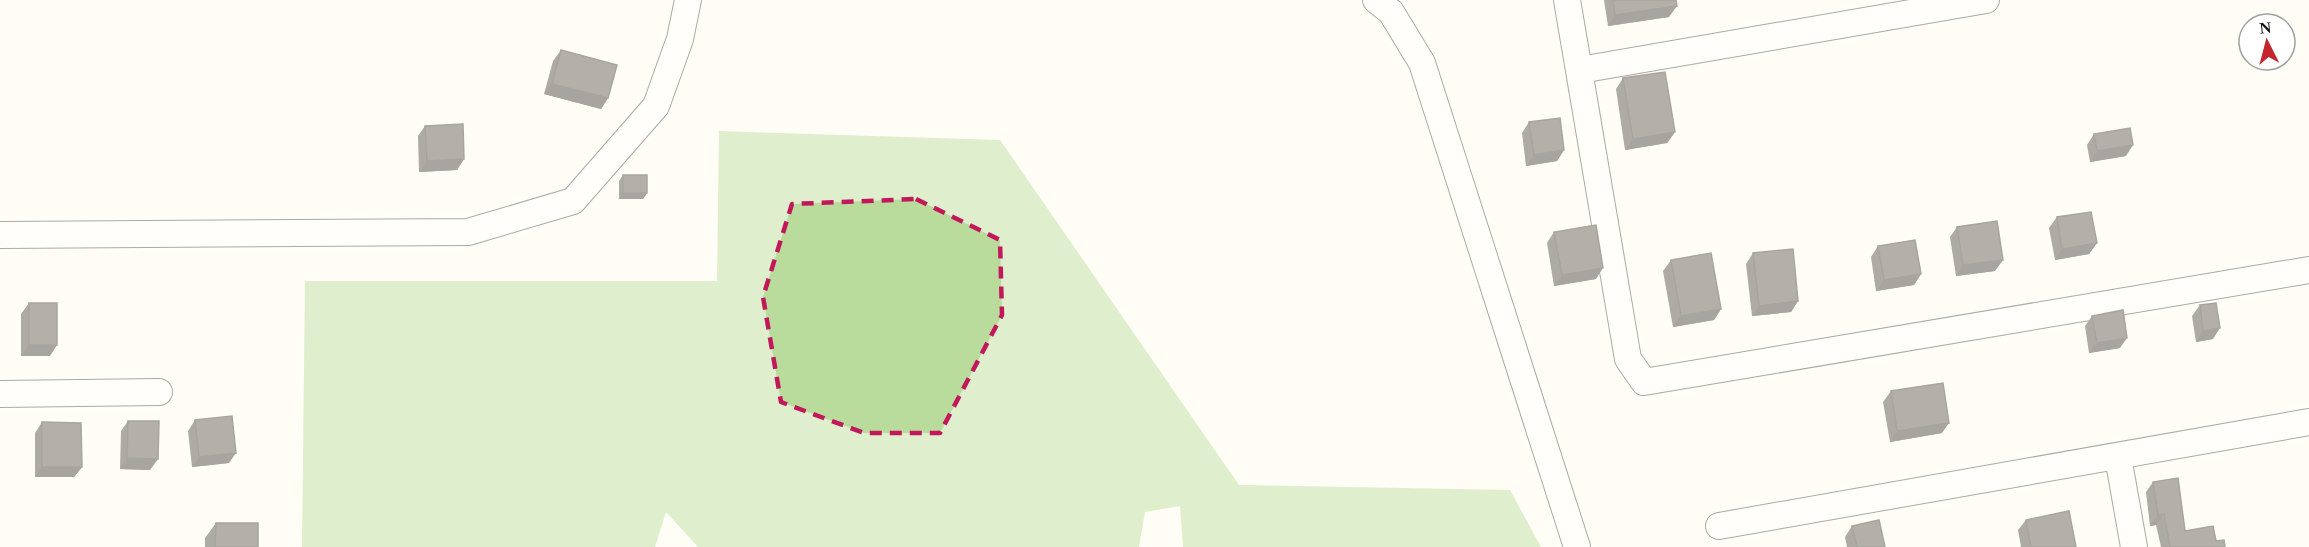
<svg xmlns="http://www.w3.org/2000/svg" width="2309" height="547" font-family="'Times New Roman',serif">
  <rect width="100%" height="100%" fill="#fffdf5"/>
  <!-- forest -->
  <path fill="#b9dc9c" d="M719,131L1000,140L1239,485L1510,490L1541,547H1183L1180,506L1145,512L1139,547H698L666,512L655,547H302L305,281H717Z"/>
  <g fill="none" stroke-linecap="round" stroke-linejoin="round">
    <!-- minor casing -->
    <g stroke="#444" stroke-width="28">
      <g id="minor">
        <path d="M1376,0L1391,12L1422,63L1577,547"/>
        <path d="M1567,0L1628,359L1644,382L2309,270"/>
        <path d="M1580,70L1986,0"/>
        <path d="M0,235L468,232L573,201L656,106L680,39L688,0"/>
        <path d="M0,394L159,392"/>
        <path d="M2118,457L2134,547"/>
        <path d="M1719,526L2309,422"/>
      </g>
    </g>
    <!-- minor -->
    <use href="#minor" stroke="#fff" stroke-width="26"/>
  </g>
  <!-- wall -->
  <g fill="#4d4742">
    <path d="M1604,0H1676L1669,17L1608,26Z"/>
    <path d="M561,50L608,98L601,109L544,94L553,61Z"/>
    <path d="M1623,78L1675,132L1667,143L1625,150L1616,89Z"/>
    <path d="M1529,122L1564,150L1557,161L1526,166L1522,133Z"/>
    <path d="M425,126L464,159L457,170L419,172L418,136Z"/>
    <path d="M2094,134L2126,156L2090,162L2087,145Z"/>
    <path d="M623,175L647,193L643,199H619V181Z"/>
    <path d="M2057,217L2097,243L2089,254L2055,260L2049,228Z"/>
    <path d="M1957,227L1995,271L1956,276L1950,237Z"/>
    <path d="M1554,232L1596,279L1554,286L1547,243Z"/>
    <path d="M1878,246L1921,274L1914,285L1876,291L1871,257Z"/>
    <path d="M1753,253L1798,301L1791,312L1752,316L1746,264Z"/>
    <path d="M1671,260L1721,309L1714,320L1673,327L1663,271Z"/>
    <path d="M29,303L50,356H21V314Z"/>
    <path d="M2200,305L2213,339L2196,342L2192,316Z"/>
    <path d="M2092,316L2120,348L2089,353L2085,326Z"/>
    <path d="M1891,391L1942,433L1890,442L1883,402Z"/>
    <path d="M195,420L229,463L192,467L188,431Z"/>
    <path d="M128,421L150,470L120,469L121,431Z"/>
    <path d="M42,422L82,467L74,477H35V433Z"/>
    <path d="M2153,482L2185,531L2216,541L2225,547H2161L2156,525L2150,526L2146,492Z"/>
    <path d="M2026,520L2076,547H2021L2018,530Z"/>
    <path d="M216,523L258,547H205V538Z"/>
    <path d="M1852,526L1885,547H1847L1845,537Z"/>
  </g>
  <!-- shaded-wall -->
  <g fill="#3f3936">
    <path d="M1677,6L1669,17L1608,26L1615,15Z"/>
    <path d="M552,84L608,98L601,109L544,94Z"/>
    <path d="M1675,132L1667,143L1625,150L1633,139Z"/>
    <path d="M2133,145L2126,156L2090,162L2097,151Z"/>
    <path d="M1564,150L1557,161L1526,166L1534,155Z"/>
    <path d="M464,159L457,170L419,172L427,161Z"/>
    <path d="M623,193H647L643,199H619Z"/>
    <path d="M2097,243L2089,254L2055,260L2062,249Z"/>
    <path d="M2003,260L1995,271L1956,276L1963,265Z"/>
    <path d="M1603,268L1596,279L1554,286L1562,275Z"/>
    <path d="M1921,274L1914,285L1876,291L1884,280Z"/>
    <path d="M1798,301L1791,312L1752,316L1759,306Z"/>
    <path d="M1721,309L1714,320L1673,327L1681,316Z"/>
    <path d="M2220,328L2213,339L2196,342L2203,331Z"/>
    <path d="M2127,338L2120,348L2089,353L2097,343Z"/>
    <path d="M29,345H57L50,356H21Z"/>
    <path d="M1949,423L1942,433L1890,442L1897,431Z"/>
    <path d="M236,453L229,463L192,467L199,457Z"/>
    <path d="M127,458L158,459L150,470L120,469Z"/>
    <path d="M42,467H82L74,477H35Z"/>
    <path d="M2164,514L2156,525L2150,526L2158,515Z"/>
  </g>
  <!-- building -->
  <g fill="#5a524d" stroke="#3f3936" stroke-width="1.5">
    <path d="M1613,0H1676L1677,6L1615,15Z"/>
    <path d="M561,50L617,65L608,98L552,84Z"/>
    <path d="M1665,72L1675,132L1633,139L1623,78Z"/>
    <path d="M1560,118L1564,150L1534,155L1529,122Z"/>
    <path d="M463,124L464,159L427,161L425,126Z"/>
    <path d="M2130,128L2133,145L2097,151L2094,134Z"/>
    <rect x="623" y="175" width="24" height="18"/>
    <path d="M2091,212L2097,243L2062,249L2057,217Z"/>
    <path d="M1997,221L2003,260L1963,265L1957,227Z"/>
    <path d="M1596,225L1603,268L1562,275L1554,232Z"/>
    <path d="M1915,240L1921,274L1884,280L1878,246Z"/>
    <path d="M1793,249L1798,301L1759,306L1753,253Z"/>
    <path d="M1711,253L1721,309L1681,316L1671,260Z"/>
    <rect x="29" y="303" width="28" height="42"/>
    <path d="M2216,303L2220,328L2203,331L2200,305Z"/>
    <path d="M2123,310L2127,338L2097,343L2092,316Z"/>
    <path d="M1943,383L1949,423L1897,431L1891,391Z"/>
    <path d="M232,416L236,453L199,457L195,420Z"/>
    <path d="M128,421H159L158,459L127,458Z"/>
    <path d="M42,422L81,423L82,467H42Z"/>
    <path d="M2178,478L2185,531L2213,526L2216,541L2224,540L2225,547H2170L2164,514L2158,515L2153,482Z"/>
    <path d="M2069,511L2076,547H2031L2026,520Z"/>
    <path d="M1879,520L1885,547H1857L1852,526Z"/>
    <path d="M216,523H258V547H215Z"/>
  </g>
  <!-- marked area -->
  <path d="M0 0H2309V547H0ZM916,199L1000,240L1002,315L940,433H864L781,402L763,297L792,204Z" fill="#fffdf5" fill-opacity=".55" fill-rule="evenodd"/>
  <path fill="none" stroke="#c2185b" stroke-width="4.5" stroke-dasharray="12 8" stroke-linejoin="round" d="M916,199L1000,240L1002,315L940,433H864L781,402L763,297L792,204Z"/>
  <!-- north arrow -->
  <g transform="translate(2267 42) rotate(354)"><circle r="28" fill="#ffffff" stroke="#a0a0a0" stroke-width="1.5"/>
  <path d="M0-4.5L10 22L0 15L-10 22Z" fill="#c4262e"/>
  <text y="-9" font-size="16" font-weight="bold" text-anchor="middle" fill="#111111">N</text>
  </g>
</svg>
